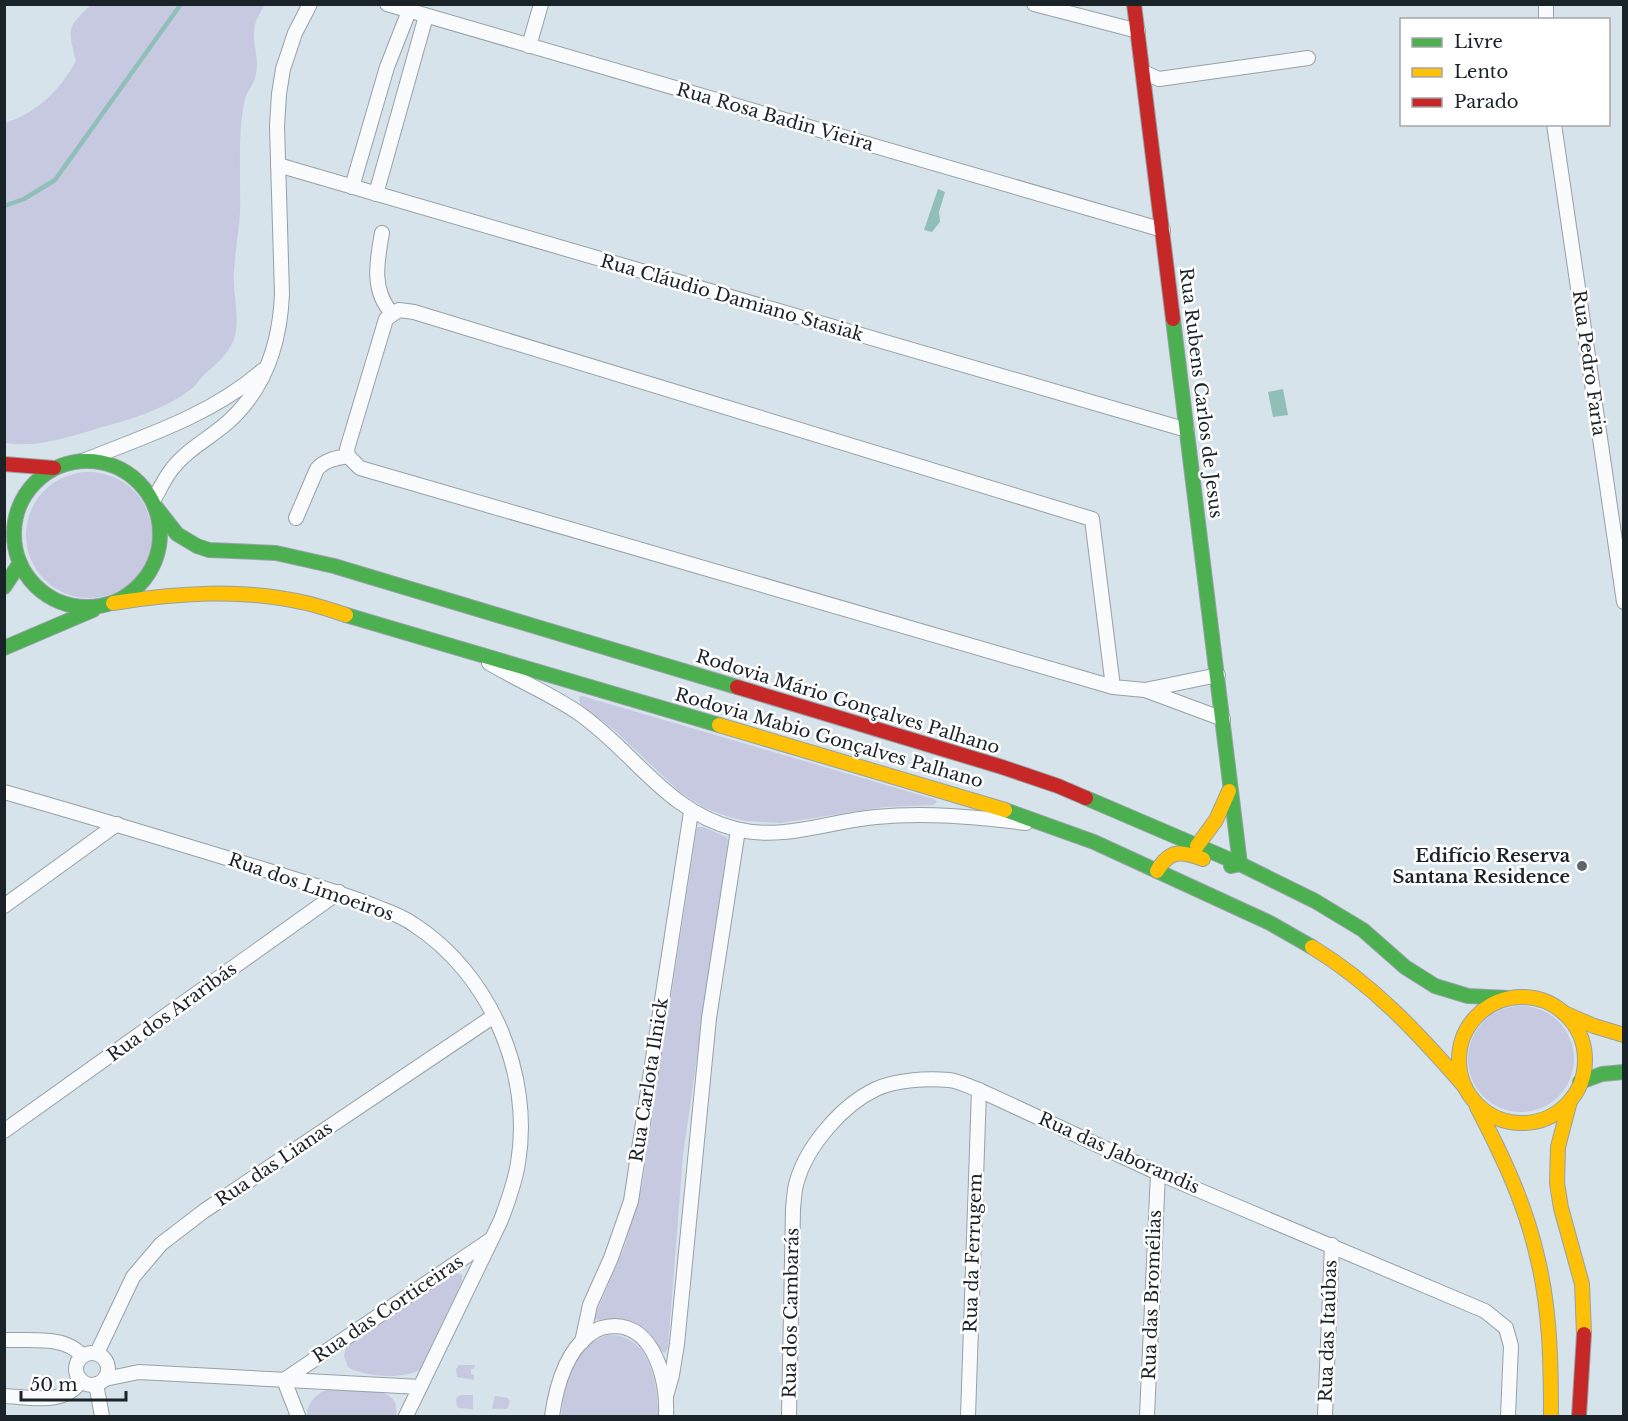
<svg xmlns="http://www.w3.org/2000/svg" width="1628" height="1421" font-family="'Libre Baskerville',serif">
  <rect width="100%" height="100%" fill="#d6e3eb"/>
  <!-- green -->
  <g fill="#c6c9df">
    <path d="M91,5H265C242,37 263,49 255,78C253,86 247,91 245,99C237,135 241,175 240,212C239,232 235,251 234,271C232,292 241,319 234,339C228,356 214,365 202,377C198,381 195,387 190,390C170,405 144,415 120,422C82,432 44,449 5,443V123C37,113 60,90 76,61C68,29 66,28 91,5Z"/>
    <circle cx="89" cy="535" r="63"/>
    <path d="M582,696L934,799L937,802L934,805L884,807L781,823L745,821L726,816L705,808L680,792L614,730L580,704L579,697Z"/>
    <path d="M697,827H703L724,836L727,837L728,841L683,1155L668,1347L665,1353C658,1350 658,1344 653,1338C639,1319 618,1318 596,1320L594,1318L624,1248L642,1186Z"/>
    <circle cx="1521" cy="1059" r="53"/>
    <path d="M454,1273L462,1274V1282L420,1369C406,1380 363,1377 348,1367L344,1356L347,1344Z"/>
    <path d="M608,1335C650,1333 658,1384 658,1416H561C564,1386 574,1345 608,1335Z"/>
    <path d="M459,1365H475L474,1369H471V1374L474,1375V1380L457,1377L456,1369Z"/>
    <path d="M327,1390C349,1391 403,1381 396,1416H307C306,1405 316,1393 327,1390Z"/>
    <path d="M460,1395H473V1409L459,1408L457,1406L456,1398Z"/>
    <path d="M495,1396L508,1398L510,1402L507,1409H492Z"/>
  </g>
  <!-- water -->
  <g fill="#90bfb9">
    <path d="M938,189L945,192L939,212L940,222L932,232L924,230Z"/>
    <path d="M1283,389L1288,415L1273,417L1268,392Z"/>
  </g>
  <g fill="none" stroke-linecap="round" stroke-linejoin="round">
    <!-- stream -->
    <path stroke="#90bfb9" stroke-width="4.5" d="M4,206L24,199L55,180L181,4"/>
    <!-- street casing -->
    <g stroke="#97a1a7" stroke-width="16">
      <g id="street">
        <path d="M387,4L1163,230"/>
        <path d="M1034,4L1138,31"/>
        <path d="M1546,4V20"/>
        <path d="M529,46L541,4"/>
        <path d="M1143,72L1159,79L1308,58"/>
        <path d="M1554,124L1624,602"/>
        <path d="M278,165L1187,430"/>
        <path d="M352,187L387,67L409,11"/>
        <path d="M376,194L426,16"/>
        <path d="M382,233C377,261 371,291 392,313"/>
        <path d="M83,461C145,436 212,415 263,370"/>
        <path d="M153,501C159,491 164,479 172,469C186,450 210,438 228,422C265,389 280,342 282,294L277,126L279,94L283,69L295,33L310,4"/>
        <path d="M296,518L317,469C325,460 336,458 348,456"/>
        <path d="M489,663C519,681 552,694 580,714C635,753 667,812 736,829C783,841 829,821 876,817C926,812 975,817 1026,823"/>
        <path d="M1113,687L1092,519L414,312L399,310L386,319L347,449L348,456L360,468L1113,687L1145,690L1223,719"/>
        <path d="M1145,690L1218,675"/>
        <path d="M4,792C93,817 181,844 269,871C304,882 338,892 372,905C386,911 401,915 413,924C490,973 533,1074 518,1163C515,1183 508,1201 501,1220L406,1416"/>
        <path d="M4,906L117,824"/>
        <path d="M4,1131L339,892"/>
        <path d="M4,1340C29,1341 66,1335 82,1356"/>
        <path d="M582,1342L590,1305L611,1258L631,1201L691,812"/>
        <circle cx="92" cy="1369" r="16"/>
        <path d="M97,1353L133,1277L161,1244L204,1211L494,1016"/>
        <path d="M105,1379L139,1372L420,1387"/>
        <path d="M284,1380L490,1240"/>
        <path d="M284,1380L298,1416"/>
        <path d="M96,1384L102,1416"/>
        <path d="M4,1396C29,1397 67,1406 81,1380"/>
        <path d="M666,1396L672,1375L677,1344L709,1018L738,830"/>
        <path d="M552,1416C556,1388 565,1353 589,1335C596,1329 605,1326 615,1326C656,1327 668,1384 666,1416"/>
        <path d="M789,1416L793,1209C794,1200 794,1190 797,1181C807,1146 842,1105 876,1089C896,1080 926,1078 949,1080C959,1081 970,1087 979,1090L1158,1173L1485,1311L1506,1328L1511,1346L1508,1416"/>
        <path d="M968,1416L979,1090"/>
        <path d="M1147,1416L1158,1173"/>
        <path d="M1325,1416L1332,1245"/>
      </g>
    </g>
    <!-- fast casing -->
    <g stroke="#97a1a7" stroke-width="16">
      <g id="fast">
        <path d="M1173,319L1240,864L1231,866"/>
        <circle cx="87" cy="534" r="73"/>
        <path d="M155,506L177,534L197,546L209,550L276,553L334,566L737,687"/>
        <path d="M4,587L20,563"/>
        <path d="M346,615L719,725"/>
        <path d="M4,648L93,610"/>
        <path d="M1086,798L1240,864L1315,901L1363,930L1405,967L1435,986L1468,996L1509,998"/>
        <path d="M1005,810L1094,842L1270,923L1312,947"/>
        <path d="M1580,1082L1602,1074L1624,1072"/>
      </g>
    </g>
    <!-- slow casing -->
    <g stroke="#97a1a7" stroke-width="16">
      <g id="slow">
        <path d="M113,603C176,593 243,588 306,603C320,606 333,611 346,615"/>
        <path d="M719,725L1005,810"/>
        <path d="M1197,846L1216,820L1229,791"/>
        <path d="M1157,871C1170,849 1181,851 1203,859"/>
        <path d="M1312,947C1373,984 1419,1034 1465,1087"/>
        <circle cx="1522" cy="1060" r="63"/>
        <path d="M1564,1013L1594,1026L1624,1035"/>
        <path d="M1570,1101L1558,1147L1557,1183L1561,1208L1582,1284L1584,1334"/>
        <path d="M1477,1107C1502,1155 1525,1203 1537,1256C1550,1308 1551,1362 1551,1416"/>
      </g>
    </g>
    <!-- jam casing -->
    <g stroke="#97a1a7" stroke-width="16">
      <g id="jam">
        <path d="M1134,4L1173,319"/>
        <path d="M4,464L54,468"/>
        <path d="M737,687L1002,767L1058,786L1086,798"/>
        <path d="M1579,1416L1584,1334"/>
      </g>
    </g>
    <!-- street -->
    <use href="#street" stroke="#f9fbfc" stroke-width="14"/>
    <!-- fast -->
    <use href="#fast" stroke="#4caf50" stroke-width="14"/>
    <!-- slow -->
    <use href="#slow" stroke="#ffc107" stroke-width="14"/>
    <!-- jam -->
    <use href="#jam" stroke="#c62828" stroke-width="14"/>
  </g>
  <!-- markers -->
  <circle fill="#5c666c" stroke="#fff" stroke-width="2" cx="1582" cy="866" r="6"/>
  <g text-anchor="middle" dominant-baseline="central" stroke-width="5" stroke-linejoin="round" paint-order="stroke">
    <!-- street labels -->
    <g font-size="18" fill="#1a2328" stroke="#fff">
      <text transform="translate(775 117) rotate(16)">Rua Rosa Badin Vieira</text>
      <text transform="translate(732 298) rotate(16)">Rua Cláudio Damiano Stasiak</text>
      <text transform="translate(1589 363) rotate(82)">Rua Pedro Faria</text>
      <text transform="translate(1201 393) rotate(83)">Rua Rubens Carlos de Jesus</text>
      <text transform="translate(848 702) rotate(17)">Rodovia Mário Gonçalves Palhano</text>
      <text transform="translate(829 738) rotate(16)">Rodovia Mabio Gonçalves Palhano</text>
      <text transform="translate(311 887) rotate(19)">Rua dos Limoeiros</text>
      <text transform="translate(172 1012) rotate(-36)">Rua dos Araribás</text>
      <text transform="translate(649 1080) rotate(-81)">Rua Carlota Ilnick</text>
      <text transform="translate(1119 1153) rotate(24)">Rua das Jaborandis</text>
      <text transform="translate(274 1164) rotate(-34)">Rua das Lianas</text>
      <text transform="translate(973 1253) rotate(-88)">Rua da Ferrugem</text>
      <text transform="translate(1152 1295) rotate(-88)">Rua das Bromélias</text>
      <text transform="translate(388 1309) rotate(-34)">Rua das Corticeiras</text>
      <text transform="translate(791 1313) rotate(-89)">Rua dos Cambarás</text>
      <text transform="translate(1328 1331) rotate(-88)">Rua das Itaúbas</text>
    </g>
    <!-- poi labels -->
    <g font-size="18" font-weight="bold" fill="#1a2328" stroke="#fff" text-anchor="end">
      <text x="1570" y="856">Edifício Reserva<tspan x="1570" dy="21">Santana Residence</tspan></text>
    </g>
  </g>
  <!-- border -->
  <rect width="1628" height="1421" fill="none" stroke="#1a2328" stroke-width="12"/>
  <!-- legend -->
  <rect x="1400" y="18" width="210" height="108" fill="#ffffff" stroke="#a3a7a9" stroke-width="1.5"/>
  <rect x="1412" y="38" width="30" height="9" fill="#4caf50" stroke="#a3a7a9" stroke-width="1.5"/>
  <text x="1454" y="48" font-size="18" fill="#1a2328">Livre</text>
  <rect x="1412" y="68" width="30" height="9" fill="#ffc107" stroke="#a3a7a9" stroke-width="1.5"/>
  <text x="1454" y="78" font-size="18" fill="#1a2328">Lento</text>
  <rect x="1412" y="98" width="30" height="9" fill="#c62828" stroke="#a3a7a9" stroke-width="1.5"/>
  <text x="1454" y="108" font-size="18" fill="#1a2328">Parado</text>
  <!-- scale -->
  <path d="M21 1391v9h105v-9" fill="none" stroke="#1a2328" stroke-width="3"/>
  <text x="30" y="1391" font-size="18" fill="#1a2328" stroke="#ffffff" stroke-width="4.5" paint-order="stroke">50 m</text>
</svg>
